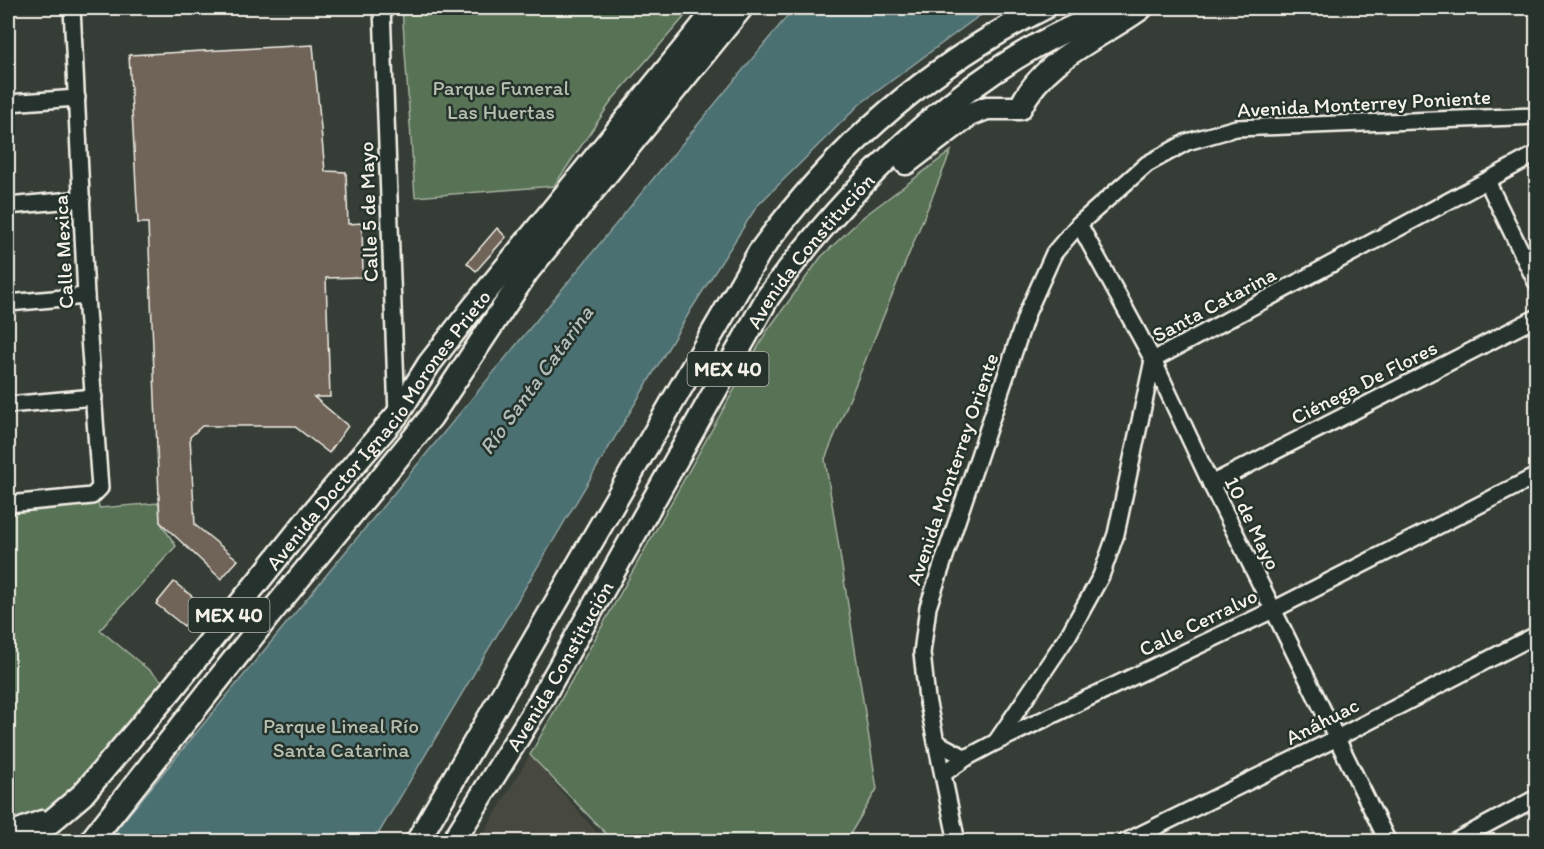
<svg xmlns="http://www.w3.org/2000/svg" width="1544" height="849" font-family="Itim,sans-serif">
  <rect width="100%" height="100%" fill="#353d36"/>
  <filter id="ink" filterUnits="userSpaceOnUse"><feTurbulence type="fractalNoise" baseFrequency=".0167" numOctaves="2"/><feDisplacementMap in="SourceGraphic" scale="12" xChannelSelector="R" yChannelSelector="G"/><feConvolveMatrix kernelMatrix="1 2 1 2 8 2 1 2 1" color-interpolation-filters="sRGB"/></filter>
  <g filter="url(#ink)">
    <!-- built -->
    <path fill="#464940" d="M530,755L604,841H479Z"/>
    <!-- green -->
    <g fill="#597257" stroke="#a6b2a0" stroke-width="1.5">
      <path d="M402,8H692L613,99L554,186L415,197Z"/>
      <path d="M951,151L825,459L877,789L846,841H613L530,755L767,331L821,257L863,217Z"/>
      <path d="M97,493L99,508L159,503L160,522L176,546L100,630L172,689L82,794L8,835V504Z"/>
    </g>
    <!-- water -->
    <path fill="#4b6f72" stroke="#8fa3a1" stroke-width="1.5" d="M794,8H1000L979,16L860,104L757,206L692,308L374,841H107Z"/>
    <!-- building -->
    <g fill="#6f6459" stroke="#f4f1e8" stroke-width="1.5">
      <path d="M313,45L325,171L346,172L348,224L362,223L363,277L326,278L330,397H314L348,426L329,453L294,426H202L190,437L195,525L238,560L221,579L160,522L148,223H138L129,55Z"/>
      <path d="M497,228L506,237L476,271L467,263Z"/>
      <path d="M174,582L202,604L184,626L156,604Z"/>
    </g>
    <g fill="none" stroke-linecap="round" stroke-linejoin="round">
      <!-- minor casing -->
      <g stroke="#f4f1e8" stroke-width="20">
        <g id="minor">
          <path d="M382,8L397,415"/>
          <path d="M8,103L77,98"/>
          <path d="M1487,181L1536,282"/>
          <path d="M8,206L82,199"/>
          <path d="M1079,224L1153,360L1211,484L1388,842"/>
          <path d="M8,303L86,296"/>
          <path d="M8,405L94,397"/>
          <path d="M1211,484L1536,318"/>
          <path d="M8,504L92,496L100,488L86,296L72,8"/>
          <path d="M936,742L966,758"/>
          <path d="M996,742L1069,634L1101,576L1116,534L1153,360L1536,154"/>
          <path d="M943,774L966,758L996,742L1273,610L1536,476"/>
          <path d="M957,842L927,699L922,653L928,607L1027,313L1054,253L1079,224L1147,164L1187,142L1236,128L1536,116"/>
          <path d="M1125,842L1337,738L1536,635"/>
          <path d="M1454,842L1536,798"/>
        </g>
      </g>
      <!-- highway casing -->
      <g stroke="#f4f1e8" stroke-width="27">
        <g id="highway">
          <path d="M906,163L969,115L987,108H1020C1044,58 1098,39 1141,8"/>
          <path d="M8,835L42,822"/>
          <path id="s1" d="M27,842L82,795L172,689L320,504L397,415L429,364L472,309L717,8"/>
          <path d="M90,842L270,614L431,417L527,272L741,8"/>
          <path d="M417,842L759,253C835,148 928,66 1044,8"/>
          <path id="s2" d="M453,842L541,700L768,297C852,181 983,52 1122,8"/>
        </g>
      </g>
      <!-- minor -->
      <use href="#minor" stroke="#26332d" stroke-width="15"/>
      <!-- highway -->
      <use href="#highway" stroke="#26332d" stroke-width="22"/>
    </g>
  </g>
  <g text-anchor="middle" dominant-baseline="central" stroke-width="5" stroke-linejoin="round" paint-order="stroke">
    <!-- shield labels -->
    <g fill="#26332d" stroke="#b6b8b0" stroke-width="1.5">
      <rect x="687.5" y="352" width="81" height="34" rx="4.5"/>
      <rect x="188.5" y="598" width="81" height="34" rx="4.5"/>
    </g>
    <g font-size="20" font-weight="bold" fill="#f4f1e8">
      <text x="728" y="369">MEX 40</text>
      <text x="229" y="615">MEX 40</text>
    </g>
    <!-- park labels -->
    <g font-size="21" fill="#b6beae" stroke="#26332d">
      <text x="501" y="87">Parque Funeral<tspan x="501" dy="24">Las Huertas</tspan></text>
      <text x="341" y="725">Parque Lineal Río<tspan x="341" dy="24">Santa Catarina</tspan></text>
    </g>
    <!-- street labels -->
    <g font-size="21" fill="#f4f1e8" stroke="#26332d">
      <text transform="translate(1364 103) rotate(-3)">Avenida Monterrey Poniente</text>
      <text transform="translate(368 212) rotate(-92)">Calle 5 de Mayo</text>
      <text transform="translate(63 252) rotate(-93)">Calle Mexica</text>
      <text stroke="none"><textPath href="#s2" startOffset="692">Avenida Constitución</textPath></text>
      <text transform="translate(1214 304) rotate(-28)">Santa Catarina</text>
      <text transform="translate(1364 382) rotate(-27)">Ciénega De Flores</text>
      <text stroke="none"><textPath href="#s1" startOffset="543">Avenida Doctor Ignacio Morones Prieto</textPath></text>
      <text transform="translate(952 469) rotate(-71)">Avenida Monterrey Oriente</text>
      <text transform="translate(1253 523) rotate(64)">10 de Mayo</text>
      <text transform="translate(1198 622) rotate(-26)">Calle Cerralvo</text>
      <text stroke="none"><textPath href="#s2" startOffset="206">Avenida Constitución</textPath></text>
      <text transform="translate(1322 721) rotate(-27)">Anáhuac</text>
    </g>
    <!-- water labels -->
    <g font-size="22" font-style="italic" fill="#b0bdb9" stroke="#26332d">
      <text transform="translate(536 380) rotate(-54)">Río Santa Catarina</text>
    </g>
  </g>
  <!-- margin -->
  <rect width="1544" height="849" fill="none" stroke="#26332d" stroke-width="30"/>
  <rect x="15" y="15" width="1514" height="819" fill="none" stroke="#f4f1e8" stroke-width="2" filter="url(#ink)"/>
</svg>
